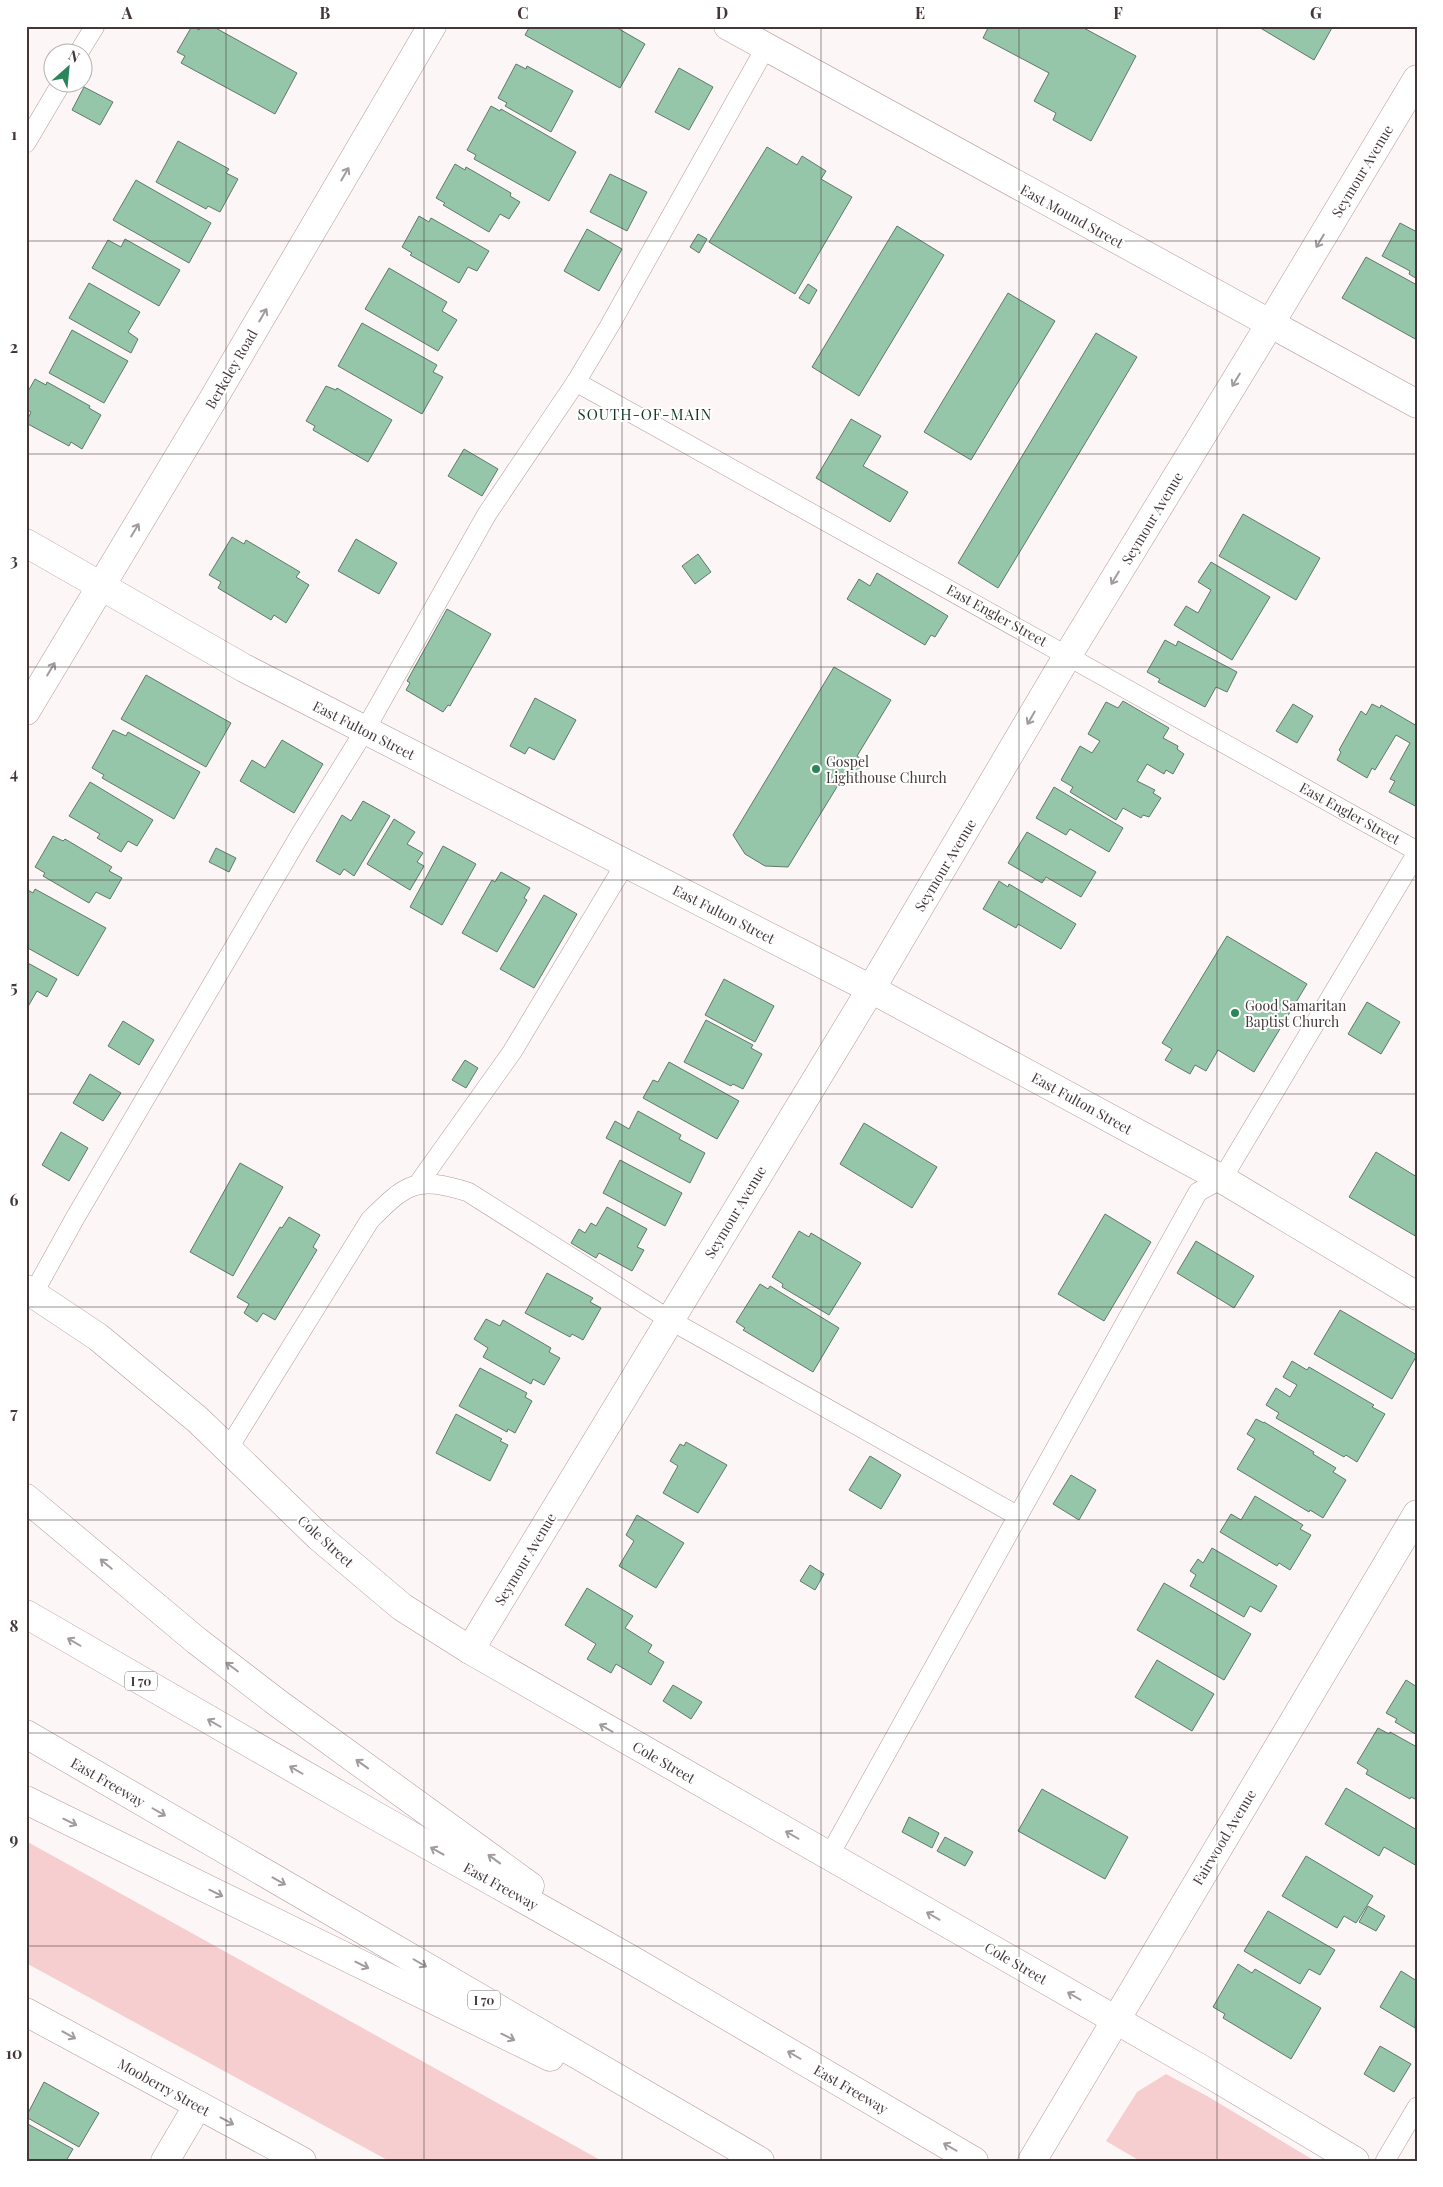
<svg xmlns="http://www.w3.org/2000/svg" width="1443" height="2187" font-family="'Playfair Display',serif">
  <rect width="100%" height="100%" fill="#fcf6f6"/>
  <!-- green -->
  <g fill="#f7ced0">
    <path d="M26,1841L602,2161H389L26,1963Z"/>
    <path d="M1166,2074L1207,2096L1315,2161H1140L1106,2141L1137,2092Z"/>
  </g>
  <!-- building -->
  <g fill="#95c6a9" stroke="#61786a">
    <path d="M192,26L199,30L201,26H212L297,73L275,114L181,63L185,56L177,52Z"/>
    <path d="M530,26H614L645,44L620,88L525,35Z"/>
    <path d="M989,26H1080L1136,56L1091,141L1053,120L1056,113L1034,101L1049,73L983,38Z"/>
    <path d="M1257,26H1333L1314,60Z"/>
    <path d="M516,64L526,69L527,66L573,91L551,132L505,106L507,103L498,98Z"/>
    <path d="M679,68L713,87L689,130L655,112Z"/>
    <path d="M84,87L113,102L100,125L72,110Z"/>
    <path d="M491,106L500,111L501,109L576,152L549,201L474,159L476,155L467,150Z"/>
    <path d="M178,141L229,169L226,173L238,179L220,212L208,206L206,209L156,182Z"/>
    <path d="M767,147L797,165L802,156L826,171L821,179L852,197L795,294L709,242Z"/>
    <path d="M455,164L465,170L466,167L511,193L510,196L520,202L509,219L500,214L489,232L443,205L445,203L436,198Z"/>
    <path d="M610,174L647,192L627,231L590,212Z"/>
    <path d="M136,180L211,223L189,263L113,220Z"/>
    <path d="M419,216L429,222L431,218L489,251L477,271L468,267L459,283L410,255L412,253L402,247Z"/>
    <path d="M1400,223L1417,232V279L1409,274L1410,271L1382,256Z"/>
    <path d="M897,226L944,255L859,396L812,367Z"/>
    <path d="M587,229L622,249L599,291L564,271Z"/>
    <path d="M698,234L707,239L699,253L690,247Z"/>
    <path d="M125,239L180,270L159,306L92,268L108,240L121,247Z"/>
    <path d="M1366,257L1417,285V340L1342,298Z"/>
    <path d="M389,268L447,302L442,311L457,320L438,351L365,309Z"/>
    <path d="M89,283L140,312L128,332L138,339L131,353L69,318Z"/>
    <path d="M808,284L817,290L809,304L799,298Z"/>
    <path d="M1008,293L1055,321L971,460L924,432Z"/>
    <path d="M362,323L437,365L433,372L443,377L422,414L338,366Z"/>
    <path d="M72,330L128,361L104,403L49,373Z"/>
    <path d="M1096,333L1137,357L998,588L958,563Z"/>
    <path d="M35,379L46,385L47,382L90,406L89,408L101,415L82,449L71,442L69,446L26,423L31,412L26,409V395Z"/>
    <path d="M326,386L336,390L337,388L392,420L368,462L313,430L315,426L306,421Z"/>
    <path d="M851,419L881,436L863,466L908,492L890,522L816,478Z"/>
    <path d="M464,449L498,469L482,496L448,476Z"/>
    <path d="M1243,514L1320,558L1296,600L1219,556Z"/>
    <path d="M232,537L244,544L246,540L300,572L296,577L309,585L286,623L274,615L271,620L218,588L221,582L209,575Z"/>
    <path d="M356,539L397,563L379,594L338,571Z"/>
    <path d="M698,554L711,572L695,584L682,566Z"/>
    <path d="M1211,562L1270,597L1232,660L1174,625L1186,606L1198,613L1211,590L1198,582Z"/>
    <path d="M877,573L948,616L935,637L931,635L925,645L847,599L859,579L870,586Z"/>
    <path d="M447,609L491,634L450,706L448,705L443,712L406,690L410,683L407,681Z"/>
    <path d="M1165,640L1176,646L1178,641L1237,672L1227,692L1216,687L1205,707L1158,682L1160,679L1147,672Z"/>
    <path d="M834,667L891,700L857,756L864,761L852,782L843,777L788,867L765,866L745,854L733,835Z"/>
    <path d="M146,675L231,723L206,767L121,719Z"/>
    <path d="M535,698L576,720L554,760L529,747L525,754L510,746Z"/>
    <path d="M1123,701L1169,728L1163,738L1178,746L1177,749L1184,754L1173,774L1166,770L1164,774L1147,764L1137,781L1155,790L1153,793L1161,798L1149,817L1143,815L1141,818L1123,808L1116,820L1070,792L1073,787L1061,780L1080,746L1092,753L1100,741L1088,734L1106,702L1118,708Z"/>
    <path d="M1293,704L1313,716L1297,743L1276,731Z"/>
    <path d="M1372,704L1380,708L1381,705L1417,726V807L1389,792L1395,781L1390,779L1410,743L1396,735L1375,770L1372,768L1367,778L1337,760L1341,752L1339,750L1361,711L1366,715Z"/>
    <path d="M113,730L126,736L128,732L200,772L174,819L102,778L104,775L92,768Z"/>
    <path d="M282,740L323,764L294,813L240,781L252,760L265,768Z"/>
    <path d="M90,782L153,820L137,846L128,841L121,852L97,838L100,834L69,816Z"/>
    <path d="M1054,787L1123,828L1109,852L1070,829L1066,835L1036,818Z"/>
    <path d="M363,801L390,816L354,876L344,869L340,875L316,861L342,815L351,821Z"/>
    <path d="M394,819L415,832L407,844L423,853L417,862L424,866L410,890L367,864Z"/>
    <path d="M1027,832L1096,872L1081,897L1046,877L1042,883L1008,863Z"/>
    <path d="M53,836L63,841L65,839L112,867L109,871L122,878L110,899L96,892L89,903L43,876L45,873L35,867Z"/>
    <path d="M443,846L476,864L442,925L410,907Z"/>
    <path d="M216,848L236,858L229,872L209,862Z"/>
    <path d="M501,872L530,888L524,898L527,900L497,952L462,933L492,880L495,882Z"/>
    <path d="M999,881L1008,887L1009,884L1076,924L1061,949L1018,924L1016,928L983,909Z"/>
    <path d="M26,889L33,893L35,889L106,928L78,976L26,947Z"/>
    <path d="M544,895L577,914L534,988L500,969Z"/>
    <path d="M1227,936L1307,984L1254,1072L1218,1050L1206,1071L1195,1065L1190,1074L1165,1060L1172,1049L1162,1043Z"/>
    <path d="M26,962L57,979L47,997L37,991L26,1010Z"/>
    <path d="M724,979L774,1006L755,1042L705,1015Z"/>
    <path d="M1367,1002L1400,1022L1381,1054L1348,1034Z"/>
    <path d="M706,1020L753,1045L751,1048L762,1054L743,1089L733,1084L731,1086L684,1062Z"/>
    <path d="M123,1021L154,1040L139,1065L108,1046Z"/>
    <path d="M465,1060L478,1068L466,1088L452,1080Z"/>
    <path d="M669,1062L739,1101L717,1139L643,1098L653,1080L658,1082Z"/>
    <path d="M90,1074L121,1093L103,1121L73,1103Z"/>
    <path d="M638,1111L681,1135L679,1139L705,1153L690,1183L606,1138L615,1121L629,1129Z"/>
    <path d="M864,1123L937,1167L912,1208L840,1164Z"/>
    <path d="M61,1132L88,1148L69,1181L42,1165Z"/>
    <path d="M1376,1152L1417,1177V1237L1349,1197Z"/>
    <path d="M620,1160L682,1193L665,1226L603,1193Z"/>
    <path d="M240,1163L283,1187L233,1276L190,1252Z"/>
    <path d="M607,1207L647,1229L637,1247L644,1250L632,1271L599,1253L596,1258L571,1243L579,1229L585,1233L591,1223L596,1226Z"/>
    <path d="M1105,1214L1151,1242L1104,1321L1058,1294Z"/>
    <path d="M289,1217L320,1235L313,1247L317,1250L275,1320L263,1313L257,1322L244,1313L249,1304L237,1297L280,1227L282,1228Z"/>
    <path d="M799,1231L809,1237L811,1233L861,1263L829,1315L782,1287L783,1284L772,1277Z"/>
    <path d="M1196,1241L1254,1276L1234,1308L1177,1273Z"/>
    <path d="M547,1273L593,1298L590,1302L601,1308L583,1340L572,1334L570,1337L525,1313Z"/>
    <path d="M760,1284L768,1289L770,1286L839,1328L813,1372L743,1330L745,1328L736,1322Z"/>
    <path d="M1340,1310L1417,1355L1392,1399L1314,1354Z"/>
    <path d="M486,1319L500,1326L503,1320L551,1348L549,1352L560,1358L544,1385L533,1379L531,1384L483,1357L488,1348L474,1339Z"/>
    <path d="M1292,1361L1307,1370L1309,1367L1374,1405L1372,1407L1385,1414L1357,1462L1346,1455L1344,1457L1276,1418L1279,1413L1266,1405L1276,1388L1290,1397L1297,1385L1283,1377Z"/>
    <path d="M480,1368L527,1393L525,1397L532,1401L515,1433L508,1429L507,1432L459,1406Z"/>
    <path d="M456,1414L502,1439L500,1441L508,1445L490,1481L436,1453Z"/>
    <path d="M1256,1419L1264,1423V1422L1314,1452L1313,1454L1336,1468L1333,1472L1346,1480L1323,1518L1310,1510L1309,1512L1237,1469L1255,1439L1247,1434Z"/>
    <path d="M686,1442L727,1465L698,1513L663,1493L678,1466L670,1461L680,1444L684,1446Z"/>
    <path d="M870,1456L901,1475L881,1509L849,1490Z"/>
    <path d="M1071,1475L1096,1490L1079,1520L1053,1504Z"/>
    <path d="M1255,1496L1303,1525L1300,1529L1311,1535L1290,1570L1279,1563L1277,1566L1220,1532L1231,1514L1241,1520Z"/>
    <path d="M637,1515L684,1543L656,1588L619,1566L634,1541L626,1535Z"/>
    <path d="M1212,1548L1277,1586L1261,1612L1250,1606L1244,1617L1190,1586L1196,1575L1190,1571L1198,1559L1203,1563Z"/>
    <path d="M810,1565L824,1574L815,1590L800,1581Z"/>
    <path d="M1164,1583L1251,1634L1224,1680L1137,1630Z"/>
    <path d="M587,1588L633,1616L625,1628L652,1645L648,1652L664,1662L651,1685L616,1664L611,1673L587,1659L596,1644L565,1625Z"/>
    <path d="M1157,1660L1214,1694L1192,1731L1135,1697Z"/>
    <path d="M1406,1680L1417,1687V1735L1395,1722L1397,1719L1386,1713Z"/>
    <path d="M673,1685L702,1702L691,1719L663,1701Z"/>
    <path d="M1378,1728L1389,1734L1390,1732L1417,1747V1800L1411,1797L1410,1799L1366,1774L1368,1770L1357,1763Z"/>
    <path d="M1346,1788L1417,1830V1866L1384,1847L1379,1856L1325,1824Z"/>
    <path d="M1042,1789L1128,1837L1105,1879L1018,1831Z"/>
    <path d="M909,1817L939,1833L932,1848L902,1832Z"/>
    <path d="M945,1837L973,1852L965,1866L937,1851Z"/>
    <path d="M1306,1856L1373,1896L1356,1923L1344,1916L1337,1928L1282,1896Z"/>
    <path d="M1368,1906L1385,1916L1376,1931L1359,1922Z"/>
    <path d="M1268,1911L1335,1950L1320,1975L1309,1969L1300,1984L1244,1951Z"/>
    <path d="M1238,1964L1252,1973L1255,1969L1321,2008L1291,2059L1223,2018L1225,2014L1213,2007Z"/>
    <path d="M1401,1971L1417,1981L1415,2028L1380,2007Z"/>
    <path d="M1380,2046L1411,2064L1394,2092L1364,2074Z"/>
    <path d="M44,2082L99,2113L79,2147L26,2117Z"/>
    <path d="M26,2123L73,2149L66,2161H26Z"/>
  </g>
  <g fill="none" stroke-linecap="round" stroke-linejoin="round">
    <!-- lane casing -->
    <g stroke="#b5989a" stroke-width="20">
      <g id="lane">
        <path d="M79,52L95,26"/>
        <path d="M26,143L62,82"/>
        <path d="M576,382L1417,851"/>
        <path d="M418,1184L512,1052L625,864"/>
        <path d="M33,1294L75,1218L300,835L365,730L487,514L576,382L610,325L766,47"/>
        <path d="M228,1449L370,1220C407,1183 416,1176 468,1192L670,1320L1018,1516"/>
        <path d="M829,1856L1198,1192L1222,1179L1417,853"/>
        <path d="M1385,2161L1417,2107"/>
      </g>
    </g>
    <!-- street casing -->
    <g stroke="#b5989a" stroke-width="29">
      <g id="street">
        <path d="M728,26L1417,404"/>
        <path d="M26,543L244,668L871,989L1222,1179L1417,1296"/>
        <path d="M26,711L212,401L432,26"/>
        <path d="M26,1289L98,1337L198,1420L319,1537L402,1607L470,1650L1198,2067L1355,2161"/>
        <path d="M470,1650L871,989L1068,655L1270,324L1417,79"/>
        <path d="M26,2012L302,2161"/>
        <path d="M165,2161L198,2105"/>
        <path d="M1032,2161L1417,1514"/>
      </g>
    </g>
    <!-- highway casing -->
    <g stroke="#b5989a" stroke-width="29">
      <g id="highway">
        <path d="M26,1498L197,1641L279,1704L530,1886"/>
        <path d="M26,1614L376,1816L632,1960L974,2161"/>
        <path d="M26,1734L760,2161"/>
        <path d="M26,1800L550,2057"/>
      </g>
    </g>
    <!-- lane -->
    <use href="#lane" stroke="#fff" stroke-width="19"/>
    <!-- street -->
    <use href="#street" stroke="#fff" stroke-width="28"/>
    <!-- highway -->
    <use href="#highway" stroke="#fff" stroke-width="28"/>
  </g>
  <!-- one-way arrows -->
  <defs><path id="oneway-shaft" d="M-6 0H5M1.5-3L5.5 0L1.5 3" fill="none" stroke-width="1.6" stroke-linecap="round" stroke-linejoin="round" transform="scale(1.25)"/></defs>
  <g stroke="#a19b9c">
    <use href="#oneway-shaft" transform="translate(345 174) rotate(-60)"/>
    <use href="#oneway-shaft" transform="translate(1320 241) rotate(121)"/>
    <use href="#oneway-shaft" transform="translate(263 315) rotate(-60)"/>
    <use href="#oneway-shaft" transform="translate(1236 380) rotate(121)"/>
    <use href="#oneway-shaft" transform="translate(135 530) rotate(-59)"/>
    <use href="#oneway-shaft" transform="translate(1115 578) rotate(121)"/>
    <use href="#oneway-shaft" transform="translate(51 669) rotate(-59)"/>
    <use href="#oneway-shaft" transform="translate(1031 718) rotate(120)"/>
    <use href="#oneway-shaft" transform="translate(106 1564) rotate(-140)"/>
    <use href="#oneway-shaft" transform="translate(74 1642) rotate(-150)"/>
    <use href="#oneway-shaft" transform="translate(232 1667) rotate(-143)"/>
    <use href="#oneway-shaft" transform="translate(214 1723) rotate(-150)"/>
    <use href="#oneway-shaft" transform="translate(606 1728) rotate(-150)"/>
    <use href="#oneway-shaft" transform="translate(362 1764) rotate(-144)"/>
    <use href="#oneway-shaft" transform="translate(296 1770) rotate(-150)"/>
    <use href="#oneway-shaft" transform="translate(159 1812) rotate(30)"/>
    <use href="#oneway-shaft" transform="translate(70 1822) rotate(26)"/>
    <use href="#oneway-shaft" transform="translate(792 1835) rotate(-150)"/>
    <use href="#oneway-shaft" transform="translate(437 1851) rotate(-151)"/>
    <use href="#oneway-shaft" transform="translate(494 1859) rotate(-144)"/>
    <use href="#oneway-shaft" transform="translate(279 1881) rotate(29)"/>
    <use href="#oneway-shaft" transform="translate(216 1893) rotate(26)"/>
    <use href="#oneway-shaft" transform="translate(933 1916) rotate(-150)"/>
    <use href="#oneway-shaft" transform="translate(420 1963) rotate(30)"/>
    <use href="#oneway-shaft" transform="translate(362 1965) rotate(26)"/>
    <use href="#oneway-shaft" transform="translate(1074 1996) rotate(-150)"/>
    <use href="#oneway-shaft" transform="translate(69 2035) rotate(29)"/>
    <use href="#oneway-shaft" transform="translate(508 2037) rotate(26)"/>
    <use href="#oneway-shaft" transform="translate(794 2055) rotate(-150)"/>
    <use href="#oneway-shaft" transform="translate(227 2121) rotate(28)"/>
    <use href="#oneway-shaft" transform="translate(950 2147) rotate(-150)"/>
  </g>
  <!-- grid -->
  <path fill="none" stroke="#433738" stroke-width="1" stroke-opacity="0.55" d="M226,26V2161M424,26V2161M622,26V2161M821,26V2161M1019,26V2161M1217,26V2161M26,241H1417M26,454H1417M26,667H1417M26,880H1417M26,1094H1417M26,1307H1417M26,1520H1417M26,1733H1417M26,1946H1417"/>
  <!-- markers -->
  <g fill="#2b855a" stroke="#fff" stroke-width="2">
    <circle cx="816" cy="769" r="5"/>
    <circle cx="1235" cy="1013" r="5"/>
  </g>
  <g text-anchor="middle" dominant-baseline="central" stroke-width="4" stroke-linejoin="round" paint-order="stroke">
    <!-- shield labels -->
    <g fill="#fff" stroke="#7b7374" stroke-width="1">
      <rect x="125" y="1671.5" width="32" height="19" rx="4"/>
      <rect x="468" y="1990.5" width="32" height="19" rx="4"/>
    </g>
    <g font-size="12" font-weight="bold" fill="#433738">
      <text x="141" y="1681">I 70</text>
      <text x="484" y="2000">I 70</text>
    </g>
    <!-- street labels -->
    <g font-size="14" fill="#433738" stroke="#fff">
      <text transform="translate(1362 171) rotate(-59)">Seymour Avenue</text>
      <text transform="translate(1072 216) rotate(29)">East Mound Street</text>
      <text transform="translate(231 369) rotate(-60)">Berkeley Road</text>
      <text transform="translate(1152 518) rotate(-59)">Seymour Avenue</text>
      <text transform="translate(997 615) rotate(29)">East Engler Street</text>
      <text transform="translate(364 730) rotate(27)">East Fulton Street</text>
      <text transform="translate(1350 813) rotate(29)">East Engler Street</text>
      <text transform="translate(945 865) rotate(-59)">Seymour Avenue</text>
      <text transform="translate(724 914) rotate(27)">East Fulton Street</text>
      <text transform="translate(1082 1103) rotate(29)">East Fulton Street</text>
      <text transform="translate(735 1212) rotate(-59)">Seymour Avenue</text>
      <text transform="translate(326 1541) rotate(42)">Cole Street</text>
      <text transform="translate(525 1559) rotate(-59)">Seymour Avenue</text>
      <text transform="translate(664 1762) rotate(30)">Cole Street</text>
      <text transform="translate(108 1782) rotate(30)">East Freeway</text>
      <text transform="translate(1224 1837) rotate(-59)">Fairwood Avenue</text>
      <text transform="translate(501 1886) rotate(29)">East Freeway</text>
      <text transform="translate(1016 1963) rotate(30)">Cole Street</text>
      <text transform="translate(164 2087) rotate(29)">Mooberry Street</text>
      <text transform="translate(851 2089) rotate(30)">East Freeway</text>
    </g>
    <!-- poi labels -->
    <g font-size="14" fill="#433738" stroke="#fff" text-anchor="start">
      <text x="826" y="761">Gospel<tspan x="826" dy="16">Lighthouse Church</tspan></text>
      <text x="1245" y="1005">Good Samaritan<tspan x="1245" dy="16">Baptist Church</tspan></text>
    </g>
    <!-- neighbourhood labels -->
    <g font-size="15" letter-spacing="1" fill="#0c3723" stroke="#fff">
      <text x="645" y="414">SOUTH-OF-MAIN</text>
    </g>
  </g>
  <!-- border -->
  <rect width="1443" height="2187" fill="none" stroke="#ffffff" stroke-width="55"/>
  <!-- north arrow -->
  <g transform="translate(68 68) rotate(27)"><circle r="24" fill="#ffffff" stroke="#b4afaf"/>
  <path d="M0-4L9 19L0 12L-9 19Z" fill="#2b855a"/>
  <text y="-8" font-size="14" font-weight="bold" text-anchor="middle" fill="#433738">N</text>
  </g>
  <rect x="28" y="28" width="1388" height="2132" fill="none" stroke="#433738" stroke-width="2"/>
  <g font-size="16" text-anchor="middle" font-weight="bold" fill="#433738">
    <text x="127" y="19">A</text>
    <text x="325" y="19">B</text>
    <text x="523" y="19">C</text>
    <text x="722" y="19">D</text>
    <text x="920" y="19">E</text>
    <text x="1118" y="19">F</text>
    <text x="1316" y="19">G</text>
    <text x="14" y="140">1</text>
    <text x="14" y="353">2</text>
    <text x="14" y="566">3</text>
    <text x="14" y="779">4</text>
    <text x="14" y="993">5</text>
    <text x="14" y="1206">6</text>
    <text x="14" y="1419">7</text>
    <text x="14" y="1632">8</text>
    <text x="14" y="1845">9</text>
    <text x="14" y="2059">10</text>
  </g>
</svg>
